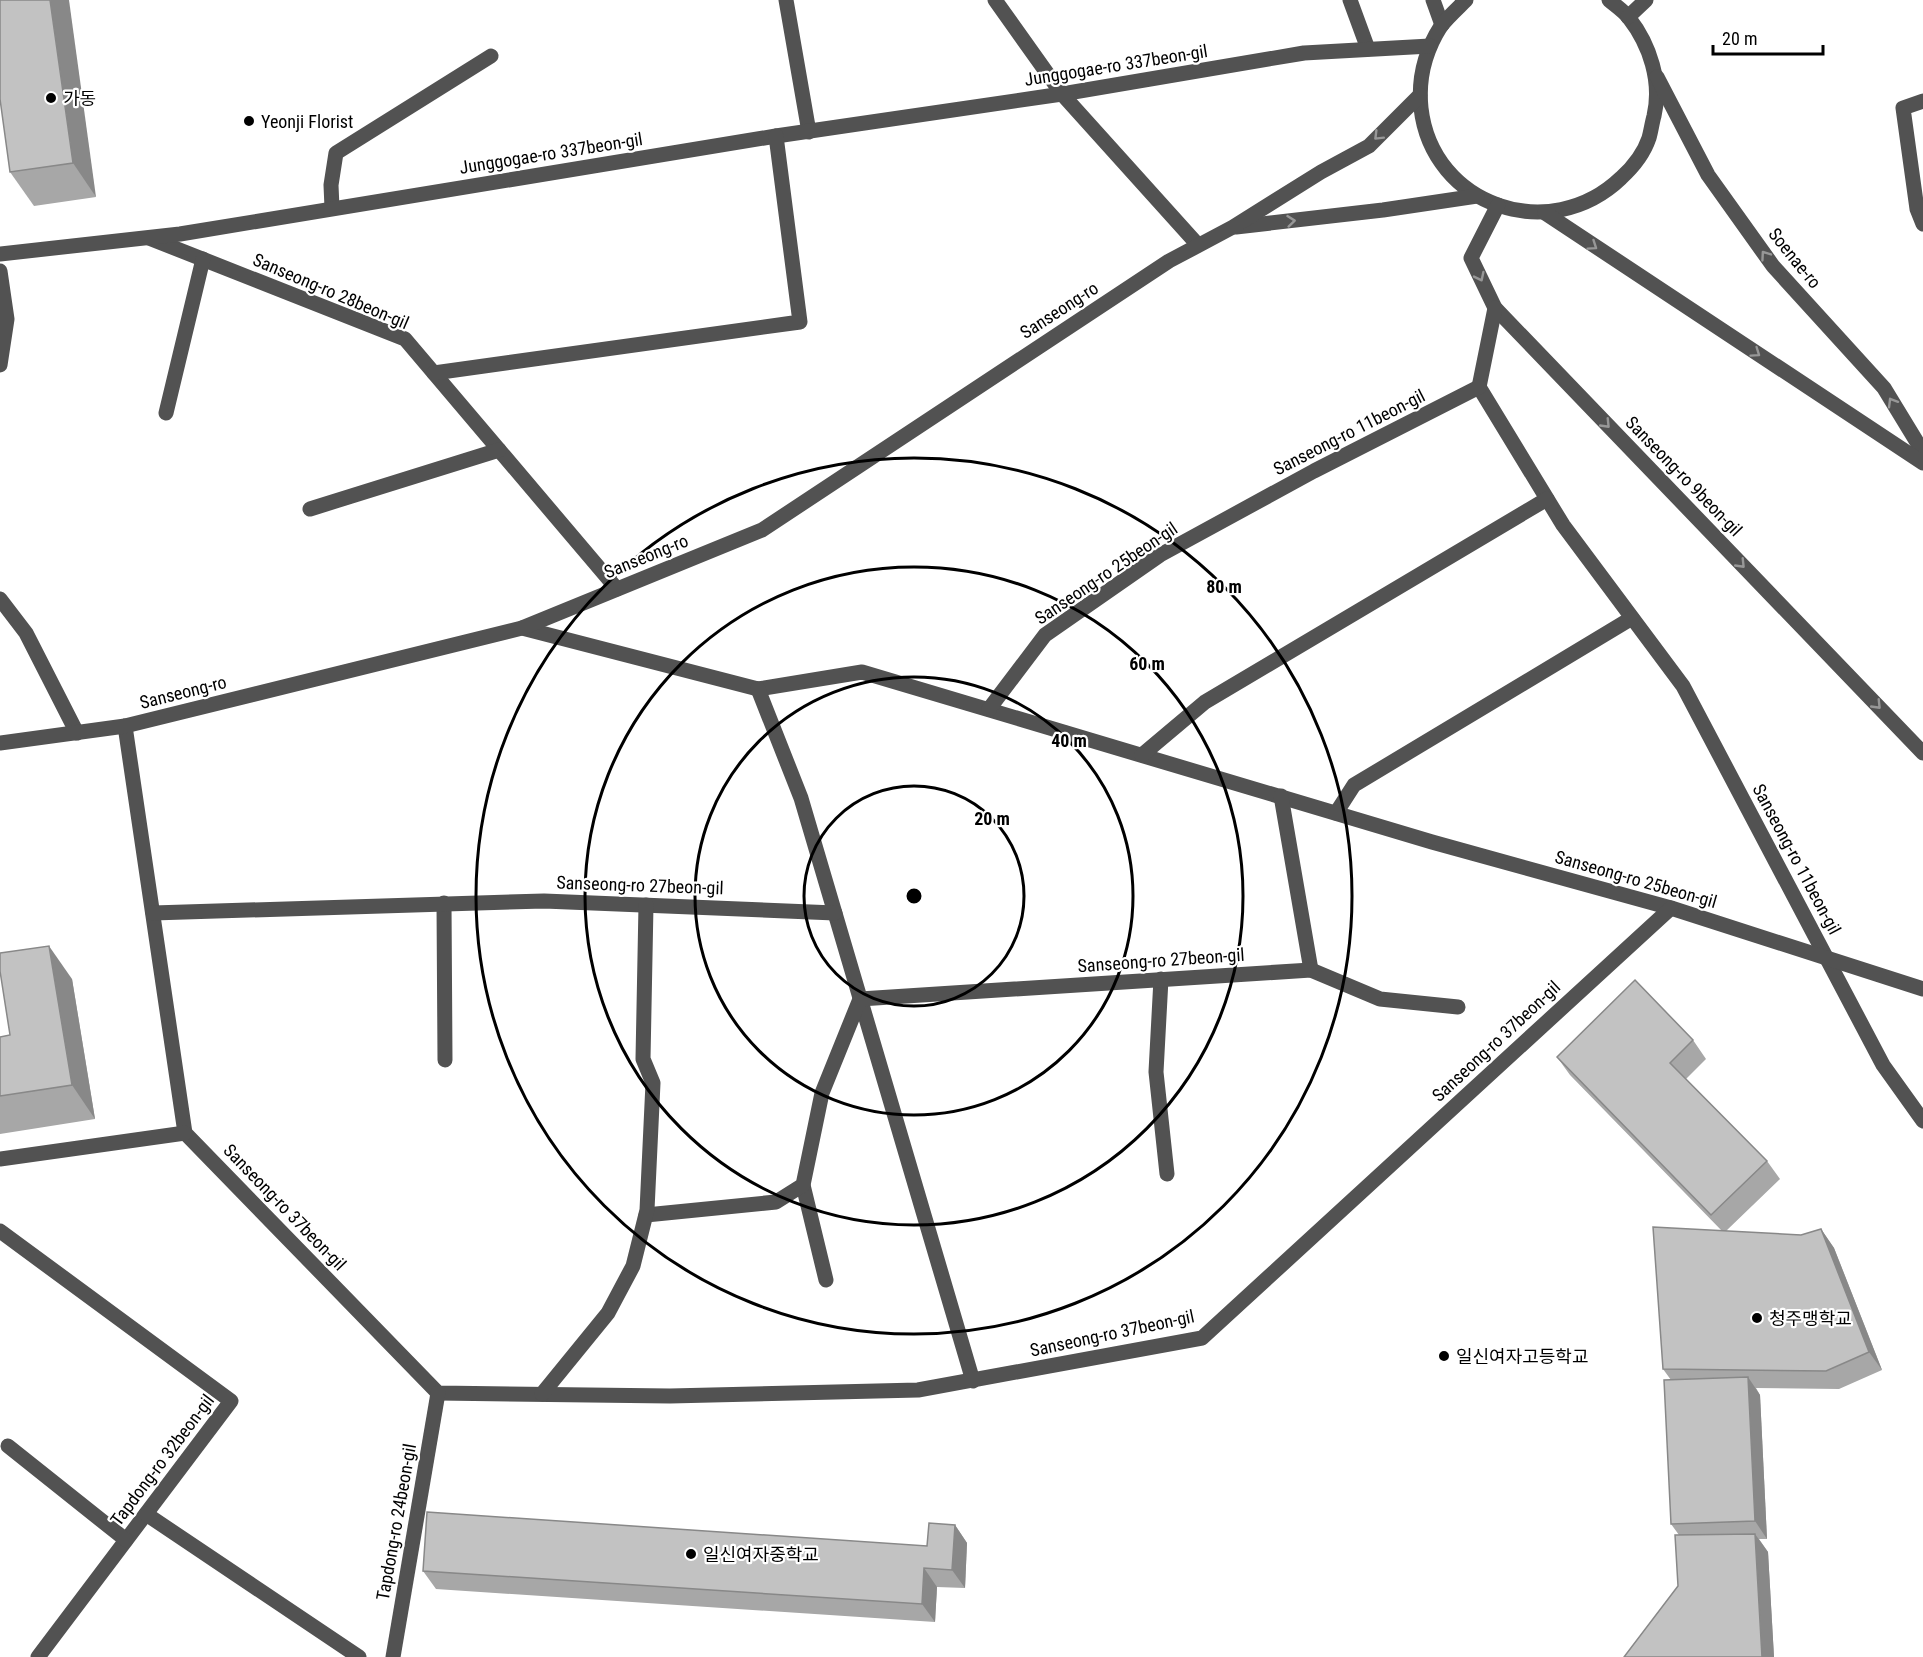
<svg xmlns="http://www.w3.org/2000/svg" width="1923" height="1657" font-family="'Roboto Condensed','Noto Sans KR',sans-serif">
  <rect width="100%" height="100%" fill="#fff"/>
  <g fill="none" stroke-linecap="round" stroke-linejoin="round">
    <!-- minor -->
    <g stroke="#525252" stroke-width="15">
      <path d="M786,0L809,132"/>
      <path d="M995,0L1062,94L1198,245"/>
      <path d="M1350,0L1368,49"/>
      <path d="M1433,0L1442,25"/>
      <path d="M1466,0C1458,8 1448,17 1441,26C1425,51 1418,79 1421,108C1432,206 1550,246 1621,178C1632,168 1644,153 1649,138C1651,131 1652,123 1654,116C1662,82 1650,45 1629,18C1624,11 1616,6 1609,0"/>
      <path d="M1628,17L1646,0"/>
      <path d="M1657,77L1708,175L1773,266L1884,388L1923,452"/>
      <path d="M1923,101L1903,108L1917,209L1923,224"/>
      <path d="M1498,205L1471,258L1495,308L1923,753"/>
      <path d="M332,208L331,185L336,153L491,56"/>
      <path d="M1545,213L1923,463"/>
      <path d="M1236,227L1383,210L1477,196"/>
      <path d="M149,238L405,339L617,589"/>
      <path d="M0,254L180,234L776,136L1062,94L1304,53L1430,46"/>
      <path d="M0,271L7,319L0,365"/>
      <path d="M1495,308L1479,387L1563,525L1683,686L1883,1065L1923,1121"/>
      <path d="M434,373L800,322L776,136"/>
      <path d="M166,413L203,259"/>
      <path d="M310,509L499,450"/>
      <path d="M0,599L26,633L77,733"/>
      <path d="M522,628L758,689L862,672L1432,842L1671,908L1923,989"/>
      <path d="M758,689L801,798L973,1381"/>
      <path d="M989,709L1045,635L1160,555L1314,471L1479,387"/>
      <path d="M125,726L185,1133L438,1393L670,1396L918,1390L1202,1338L1671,908"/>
      <path d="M0,743L125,726L522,628L762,530L1169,261L1233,227L1321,172L1369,146L1420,95"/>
      <path d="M1142,755L1205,702L1547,499"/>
      <path d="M1281,796L1311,970"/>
      <path d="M1336,813L1354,785L1632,618"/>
      <path d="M444,903L445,1060"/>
      <path d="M153,913L544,901L835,913"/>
      <path d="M1161,979L1156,1072L1167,1174"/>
      <path d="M0,1159L185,1133"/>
      <path d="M803,1185L826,1280"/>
      <path d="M646,1215L776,1202L803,1185L822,1093L860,999L1311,970L1380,999L1458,1007"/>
      <path d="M0,1231L231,1401L38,1657"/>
      <path d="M542,1394L608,1313L633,1266L647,1210L653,1083L643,1059L646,905"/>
      <path d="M8,1446L126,1540"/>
      <path d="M146,1514L359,1657"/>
      <path d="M393,1657L438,1393"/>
    </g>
  </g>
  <!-- wall -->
  <g fill="#a7a7a7">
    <path d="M0,0L96,197L34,206L10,172Z"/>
    <path d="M72,979L95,1119L0,1134V1037L10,1035Z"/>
    <path d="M1693,1040L1706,1059L1686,1079L1767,1161L1780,1179L1726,1231L1801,1235L1821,1229L1834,1248L1882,1370L1839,1389L1756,1388L1760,1395L1767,1539H1759L1768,1552L1774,1657H1624L1678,1586L1679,1535L1671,1524V1380L1663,1369L1722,1231L1570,1075L1557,1057Z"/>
    <path d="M955,1525L967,1543L965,1588L937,1587L935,1622L436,1589L423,1571L927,1546Z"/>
  </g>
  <!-- shaded-wall -->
  <g fill="#888">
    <path d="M50,0H69L96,197L73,163Z"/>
    <path d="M49,946L72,979L95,1119L72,1085Z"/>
    <path d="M1821,1229L1834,1248L1882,1370L1869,1352Z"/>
    <path d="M1748,1377L1760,1395L1767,1539L1755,1521Z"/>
    <path d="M955,1525L967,1543L965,1588L952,1570Z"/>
    <path d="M1755,1534L1768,1552L1774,1657H1762Z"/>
    <path d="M924,1568L937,1587L935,1622L922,1604Z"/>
  </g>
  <!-- building -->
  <g fill="#c2c2c2" stroke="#888" stroke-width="1.5">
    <path d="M0,0H50L73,163L10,172L0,99Z"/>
    <path d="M49,946L72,1085L0,1096V1037L10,1035L0,971V953Z"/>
    <path d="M1635,980L1693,1040L1670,1063L1767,1161L1711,1215L1557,1057Z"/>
    <path d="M1653,1227L1801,1235L1821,1229L1869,1352L1826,1371L1663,1369Z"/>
    <path d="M1748,1377L1755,1521L1671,1524L1664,1380Z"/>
    <path d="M427,1512L927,1546L929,1523L955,1525L952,1570L924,1568L922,1604L423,1571Z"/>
    <path d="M1755,1534L1762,1657H1624L1678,1586L1675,1535Z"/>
  </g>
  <!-- one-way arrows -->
  <defs><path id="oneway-chevron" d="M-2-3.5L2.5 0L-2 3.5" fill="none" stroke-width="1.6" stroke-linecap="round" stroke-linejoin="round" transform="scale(1.5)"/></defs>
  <g stroke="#979797">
    <use href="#oneway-chevron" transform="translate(1378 136) rotate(135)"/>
    <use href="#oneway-chevron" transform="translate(1291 221) rotate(-6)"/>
    <use href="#oneway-chevron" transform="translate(1593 246) rotate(34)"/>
    <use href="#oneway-chevron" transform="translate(1765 255) rotate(-125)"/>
    <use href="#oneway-chevron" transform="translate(1480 277) rotate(64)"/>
    <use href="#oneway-chevron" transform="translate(1756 353) rotate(35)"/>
    <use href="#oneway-chevron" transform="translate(1892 402) rotate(-121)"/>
    <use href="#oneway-chevron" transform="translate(1606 424) rotate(46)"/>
    <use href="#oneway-chevron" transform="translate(1741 564) rotate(46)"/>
    <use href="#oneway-chevron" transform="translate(1877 705) rotate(46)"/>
  </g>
  <!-- distance rings -->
  <g fill="none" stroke="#000" stroke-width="3">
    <circle cx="914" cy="896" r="110"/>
    <circle cx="914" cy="896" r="219"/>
    <circle cx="914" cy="896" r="329"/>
    <circle cx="914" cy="896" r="438"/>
  </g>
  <!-- markers -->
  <g fill="#000" stroke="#fff" stroke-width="2">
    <circle cx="51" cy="98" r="6"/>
    <circle cx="249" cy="121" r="6"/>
    <circle cx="1757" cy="1318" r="6"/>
    <circle cx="1444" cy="1356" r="6"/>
    <circle cx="691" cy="1554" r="6"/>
  </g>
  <g text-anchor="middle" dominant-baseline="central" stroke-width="4.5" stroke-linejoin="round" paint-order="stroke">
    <!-- street labels -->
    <g font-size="18" fill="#000" stroke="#fff">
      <text transform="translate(1116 65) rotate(-9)">Junggogae-ro 337beon-gil</text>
      <text transform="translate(551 153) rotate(-9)">Junggogae-ro 337beon-gil</text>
      <text transform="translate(1795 258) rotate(51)">Soenae-ro</text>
      <text transform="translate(331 291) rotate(23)">Sanseong-ro 28beon-gil</text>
      <text transform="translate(1059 310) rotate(-33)">Sanseong-ro</text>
      <text transform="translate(1349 432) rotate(-27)">Sanseong-ro 11beon-gil</text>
      <text transform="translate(1684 476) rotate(46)">Sanseong-ro 9beon-gil</text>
      <text transform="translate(646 556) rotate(-22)">Sanseong-ro</text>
      <text transform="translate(1106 573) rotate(-34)">Sanseong-ro 25beon-gil</text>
      <text transform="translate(183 692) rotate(-14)">Sanseong-ro</text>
      <text transform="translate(1797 859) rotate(62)">Sanseong-ro 11beon-gil</text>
      <text transform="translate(1636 879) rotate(16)">Sanseong-ro 25beon-gil</text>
      <text transform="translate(640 885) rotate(2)">Sanseong-ro 27beon-gil</text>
      <text transform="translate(1161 960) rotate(-4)">Sanseong-ro 27beon-gil</text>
      <text transform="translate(1496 1041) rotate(-43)">Sanseong-ro 37beon-gil</text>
      <text transform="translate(285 1207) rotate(46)">Sanseong-ro 37beon-gil</text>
      <text transform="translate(1112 1333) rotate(-12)">Sanseong-ro 37beon-gil</text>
      <text transform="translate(162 1460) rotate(-53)">Tapdong-ro 32beon-gil</text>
      <text transform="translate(396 1522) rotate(-80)">Tapdong-ro 24beon-gil</text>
    </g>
    <!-- poi labels -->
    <g font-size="18" fill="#000" stroke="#fff" text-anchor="start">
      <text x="63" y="98">가동</text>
      <text x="261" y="121">Yeonji Florist</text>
      <text x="1769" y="1318">청주맹학교</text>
      <text x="1456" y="1356">일신여자고등학교</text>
      <text x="703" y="1554">일신여자중학교</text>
    </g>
  </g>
  <circle cx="914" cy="896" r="9" fill="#000" stroke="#fff" stroke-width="3"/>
  <g font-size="18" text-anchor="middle" font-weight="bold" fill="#000" stroke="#fff" stroke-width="4.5" stroke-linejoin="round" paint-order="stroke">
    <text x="1224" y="593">80 m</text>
    <text x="1147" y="670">60 m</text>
    <text x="1069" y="747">40 m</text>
    <text x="992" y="825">20 m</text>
  </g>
  <!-- scale -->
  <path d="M1713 45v9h110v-9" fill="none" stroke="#000000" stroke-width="3"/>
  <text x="1722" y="45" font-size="18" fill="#000000" stroke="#ffffff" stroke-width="4.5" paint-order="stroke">20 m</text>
</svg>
